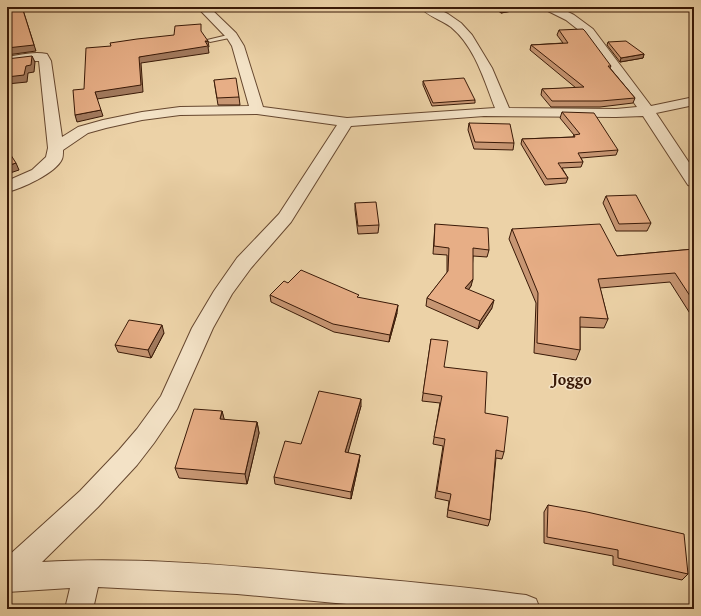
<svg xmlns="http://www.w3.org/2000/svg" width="701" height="616" font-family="'Gentium Book Plus',serif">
  <rect width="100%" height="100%" fill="#ecd2a7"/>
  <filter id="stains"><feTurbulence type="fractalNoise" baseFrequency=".005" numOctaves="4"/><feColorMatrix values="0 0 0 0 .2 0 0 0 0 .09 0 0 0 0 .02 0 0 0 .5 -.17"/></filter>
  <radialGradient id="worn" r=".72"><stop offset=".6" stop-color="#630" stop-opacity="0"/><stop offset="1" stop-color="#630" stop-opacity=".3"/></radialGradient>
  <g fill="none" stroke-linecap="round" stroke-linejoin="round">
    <!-- service casing -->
    <g stroke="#66472f" stroke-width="2">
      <path id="service" d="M232,34L235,36L234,37L210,42L207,40Z"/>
    </g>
    <!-- minor casing -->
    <g stroke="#66472f" stroke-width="2">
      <path id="minor" d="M197,7H209L236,33L244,46L263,107L347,118L495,108C484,80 475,47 451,27C442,20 427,16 420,7H434L448,14L461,23L472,35L492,68L509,108L616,109L637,107L585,35L566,20L544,9L542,7H558L574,15L593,29L651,106L694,97V105L656,113L694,170V187L688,185L643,116L616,117L484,116L351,126L291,222L251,268L232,294L213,328L177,409L154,443L137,465L98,507L42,562C128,557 216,564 302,572C377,579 452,585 526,595L536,599L540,609H401L237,594L98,587L93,609H65L70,588L7,592V557L80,491L119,450L137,429L161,396L192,328L214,291L237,258L279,214L337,125L257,114L180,115L142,120L106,128L88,133L63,150C63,153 63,157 62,159C56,173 21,189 7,192V181L32,170L46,157L48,148L39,61H28L7,65V57C20,55 34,51 47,54L51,61L62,137L78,127L103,120L142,112L180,107L249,106L232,46L227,38Z"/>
    </g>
    <!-- service -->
    <use href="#service" fill="#f3e2c6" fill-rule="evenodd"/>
    <!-- minor -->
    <use href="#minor" fill="#f3e2c6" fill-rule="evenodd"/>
  </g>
  <!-- wall -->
  <g fill="#c79673" stroke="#391907">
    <path d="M493,7H529L528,8L501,13Z"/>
    <path d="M559,30L611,66L610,68L635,98L633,103L600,107H551L541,95L542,89L576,88L530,50L531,45L563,43L557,35Z"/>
    <path d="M608,42L644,54L643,58L620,62L607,45Z"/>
    <path d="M214,80L239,97L240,105H218Z"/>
    <path d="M423,81L475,100V103L432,106L423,85Z"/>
    <path d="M562,112L618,150L616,155L581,158L583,162L581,167L562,168L568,178L566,183L545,185L521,144L522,139L573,137L574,135L560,118Z"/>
    <path d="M469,123L514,143L513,150L474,149L468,130Z"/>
    <path d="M606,196L651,223L647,231H616L603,203Z"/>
    <path d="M355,203L379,225L378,233L358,234L355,210Z"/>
    <path d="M435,224L489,250L487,257L473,256L471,286L468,290L492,308L478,329L426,306L427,298L447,273V255L433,254Z"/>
    <path d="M512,229L617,256L694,249V315H691L670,282L600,288L608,319L604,328L580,327V350L576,360L534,353L536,303L509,239Z"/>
    <path d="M288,283L359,298L397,313L389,342L334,332L271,302L270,295Z"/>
    <path d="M164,333L151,358L118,352L115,345Z"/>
    <path d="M431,339L444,367L485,413L504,452L502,459L496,458L490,520L488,526L447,517L449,501L435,498L443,446L433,444L440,403L422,401Z"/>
    <path d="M361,406L347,453L360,455L359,462L351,499L275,484L274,477L301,444Z"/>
    <path d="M222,411L224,420L257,422L259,433L247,484L179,478L175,468Z"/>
    <path d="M548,505L688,574L682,580L613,565V556L544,543V512Z"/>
  </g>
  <!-- shaded-wall -->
  <g fill="#a27a5e" stroke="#391907">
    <path d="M22,7L36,51L7,55V48Z"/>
    <path d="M507,7H529L528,8L501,13L502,8Z"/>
    <path d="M208,41L209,47H208L209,53L141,63L143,92L97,99L95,92L139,57Z"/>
    <path d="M644,54L643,58L620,62L621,58Z"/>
    <path d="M32,56L35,62L34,72L28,73L27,82L7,84V77L26,66Z"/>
    <path d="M101,110L103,116L77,122L75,115Z"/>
    <path d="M16,163L19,170L7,174V166Z"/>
    <path d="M473,279L471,286L464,296L465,288Z"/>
    <path d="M494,300L492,308L478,329L480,321Z"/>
    <path d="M398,305L397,313L389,342L390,335Z"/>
    <path d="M162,325L164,333L151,358L148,350Z"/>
    <path d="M361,399V406L346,460L345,452Z"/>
    <path d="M222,411L225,422L220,419Z"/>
    <path d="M257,422L259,433L247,484L245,474Z"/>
    <path d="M360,455L359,462L351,499V492Z"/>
  </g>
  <!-- building -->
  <g fill="#e7ae86" stroke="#391907">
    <path d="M7,7H22L34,45L7,48Z"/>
    <path d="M201,24V31L208,41H205L208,46L139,57L141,85L95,92L101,110L75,115L73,90L84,89L86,48L111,46L110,43L137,39L174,35L175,26Z"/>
    <path d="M583,29L585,31L611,66H608L635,98L601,101H552L542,89L584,87L531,45L568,43L559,30Z"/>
    <path d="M626,41L644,54L621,58L608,42Z"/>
    <path d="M32,56L31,65L26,66L24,75L7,77V59Z"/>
    <path d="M236,78L239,97L217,98L214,80Z"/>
    <path d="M464,78L475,100L433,103L423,81Z"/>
    <path d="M562,112L594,113L618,150L578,153L583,162L558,163L568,178L547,179L522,139L575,137L574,135L580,134Z"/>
    <path d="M469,123L510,124L514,143L475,142Z"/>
    <path d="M7,149L16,163L7,166Z"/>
    <path d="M636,195L651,223L619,224L606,196Z"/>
    <path d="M376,202L379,225L358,226L355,203Z"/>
    <path d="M435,224L488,228L489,250L473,248V279L465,288L494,300L480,321L427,298L448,271L449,248L434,246Z"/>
    <path d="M600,224L617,256L694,249V302L675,273L598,279L608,319L580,317V350L537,343L538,293L512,229Z"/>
    <path d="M301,270L359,295L357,297L398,305L390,335L333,324L270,295L284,281L288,283Z"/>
    <path d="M129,320L162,325L148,350L115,345Z"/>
    <path d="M431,339L448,341L444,367L487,372L485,413L508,417L504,452L496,450L490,520L448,510L451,494L437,491L445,439L434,437L442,396L423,393Z"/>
    <path d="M319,391L361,399L345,452L360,455L351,492L274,477L285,441L301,444Z"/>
    <path d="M194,409L222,411L220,419L257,422L245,474L175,468Z"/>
    <path d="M548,505L587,512L684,534L688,574L618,558V550L547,537Z"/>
    <rect x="7" y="607" width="12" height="2"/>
  </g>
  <g text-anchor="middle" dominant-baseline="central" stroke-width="3" stroke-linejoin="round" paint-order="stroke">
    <!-- quarter labels -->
    <g font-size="16" font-weight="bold" fill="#391907" stroke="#f3e2c6">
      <text x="572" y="379">Joggo</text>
    </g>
  </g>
  <!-- margin -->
  <rect width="701" height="616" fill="none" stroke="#ecd2a7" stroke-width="24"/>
  <rect x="8" y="8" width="685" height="600" fill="none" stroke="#391907" stroke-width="2"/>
  <rect x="12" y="12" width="677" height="592" fill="none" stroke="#391907"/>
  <rect width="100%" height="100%" filter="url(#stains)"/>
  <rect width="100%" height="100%" fill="url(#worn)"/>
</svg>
